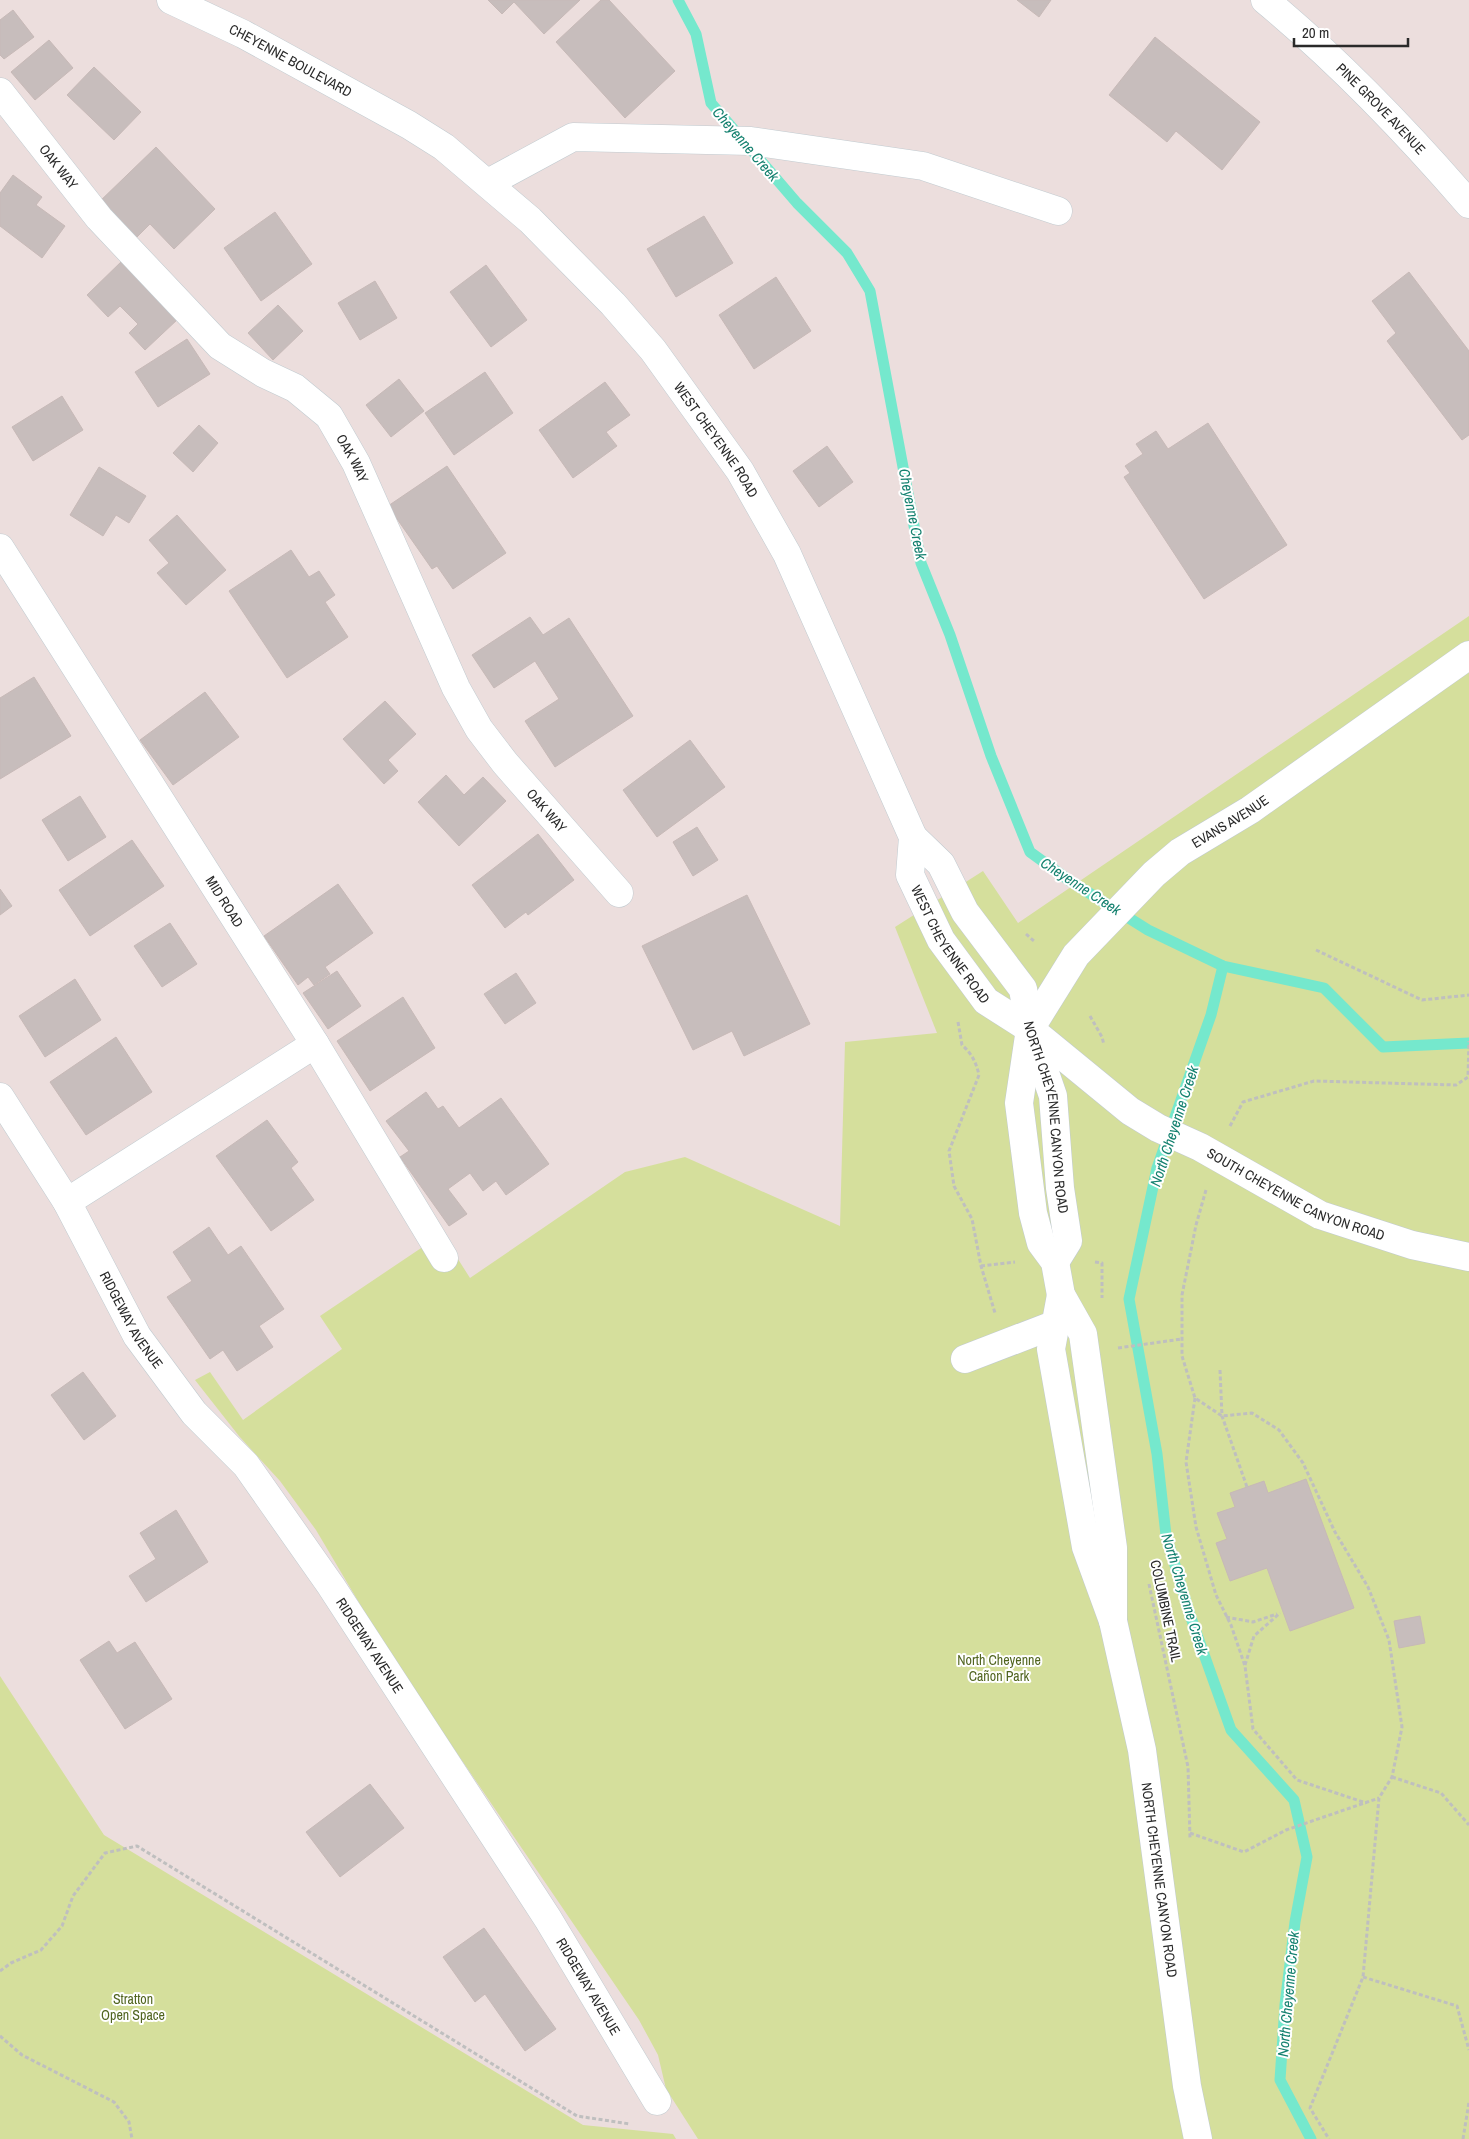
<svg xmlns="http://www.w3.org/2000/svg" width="1469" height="2139" font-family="'Archivo Narrow',sans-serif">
  <rect width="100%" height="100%" fill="#ecdedd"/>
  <!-- green -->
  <g fill="#d5df9c">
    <path d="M1469,616V2139H698L666,2089L658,2055L639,2020L390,1655L316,1530L280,1481L239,1436L195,1380L210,1372L243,1420L342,1349L320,1316L442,1234L470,1278L625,1172L685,1157L840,1226L845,1042L937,1033L895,927L983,871L1018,923Z"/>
    <path d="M0,1676L104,1835L583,2125L673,2134L676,2139H0Z"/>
  </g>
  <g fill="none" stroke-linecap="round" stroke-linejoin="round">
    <!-- stream -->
    <g stroke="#75e8cd" stroke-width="11">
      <path d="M678,0L696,34L711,103L797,203L847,253L870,291L921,563L950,635L991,756L1030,852L1070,881L1148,930L1223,966L1324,988L1383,1047L1469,1043"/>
      <path d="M1223,966L1211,1015L1157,1168L1129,1299L1157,1454L1166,1535L1190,1615L1231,1730L1294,1800L1307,1857L1295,1922L1285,2005L1280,2080L1311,2139"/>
    </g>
  </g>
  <!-- building -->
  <g fill="#c7bdbc" stroke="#c7b9b7">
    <path d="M488,0H580L544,34L514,2L502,14Z"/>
    <path d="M601,0H609L675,71L625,118L556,42Z"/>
    <path d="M1017,0H1051L1039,17Z"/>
    <path d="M13,10L34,37L4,59L0,55V20Z"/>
    <path d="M1155,37L1260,122L1222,170L1176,131L1167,142L1109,95Z"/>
    <path d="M49,40L73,68L35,100L11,72Z"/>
    <path d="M94,67L141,112L114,140L67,95Z"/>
    <path d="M156,147L215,209L174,249L150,224L133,241L97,204Z"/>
    <path d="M13,175L42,197L36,205L65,226L42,258L0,226V193Z"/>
    <path d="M275,212L312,264L261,301L224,248Z"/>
    <path d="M704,216L733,263L676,297L647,249Z"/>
    <path d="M123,260L178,319L145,350L129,333L138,324L120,306L108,317L87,295Z"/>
    <path d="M486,265L527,320L491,347L450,292Z"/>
    <path d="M1409,272L1469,351V435L1462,440L1387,341L1396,333L1372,301Z"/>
    <path d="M776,277L811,331L754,369L719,315Z"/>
    <path d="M375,281L397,318L360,340L338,303Z"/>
    <path d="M278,305L303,331L273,360L248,333Z"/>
    <path d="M187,339L210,374L158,407L135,372Z"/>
    <path d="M485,372L513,413L454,455L425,413Z"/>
    <path d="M399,379L424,411L391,437L366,405Z"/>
    <path d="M605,382L630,415L606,432L617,446L573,478L539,430Z"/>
    <path d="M62,396L83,430L33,461L12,427Z"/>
    <path d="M1208,423L1287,545L1204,599L1124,477L1130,473L1125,466L1143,454L1136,444L1156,431L1168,449Z"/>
    <path d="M199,425L218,443L193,472L173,453Z"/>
    <path d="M827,446L853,482L819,507L793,471Z"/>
    <path d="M447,466L506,553L453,589L437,566L432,569L388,506Z"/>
    <path d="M99,467L146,496L129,523L116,515L103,536L70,515Z"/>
    <path d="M177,515L226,570L186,605L157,573L169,563L149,540Z"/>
    <path d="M291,550L309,577L319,571L335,595L325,602L348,637L287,678L229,591Z"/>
    <path d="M530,617L543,635L569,618L633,716L555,767L525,721L559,699L535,661L494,688L472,655Z"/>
    <path d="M34,677L71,736L0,779V698Z"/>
    <path d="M205,692L239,737L173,785L140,740Z"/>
    <path d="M385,701L416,734L388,760L398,771L384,784L343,739Z"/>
    <path d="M690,740L725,787L657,837L623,790Z"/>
    <path d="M446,775L464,795L483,777L506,801L459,846L418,802Z"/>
    <path d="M80,796L106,837L68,861L42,820Z"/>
    <path d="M697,827L718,860L693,876L673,842Z"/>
    <path d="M538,834L574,880L528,915L526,912L505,928L472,885Z"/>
    <path d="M132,840L164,886L90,936L59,890Z"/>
    <path d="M338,884L373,933L325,967L330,974L314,985L308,977L298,985L264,936Z"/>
    <path d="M0,889L12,906L0,915Z"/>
    <path d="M747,895L810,1024L744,1056L732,1031L693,1050L642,946Z"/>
    <path d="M170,923L197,964L162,987L134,946Z"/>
    <path d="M337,971L361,1006L328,1029L303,993Z"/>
    <path d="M516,973L536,1003L505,1024L484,994Z"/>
    <path d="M75,979L101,1020L45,1057L19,1016Z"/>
    <path d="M403,997L435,1048L370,1091L337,1041Z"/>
    <path d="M116,1037L152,1092L86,1135L50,1082Z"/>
    <path d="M426,1092L438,1109L443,1106L459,1128L501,1098L549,1164L506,1195L496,1181L483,1191L470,1173L448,1189L467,1214L449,1226L400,1157L409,1151L386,1121Z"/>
    <path d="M267,1120L298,1162L291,1168L314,1200L271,1231L216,1156Z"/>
    <path d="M209,1227L228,1255L241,1246L284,1309L259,1326L273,1347L237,1371L223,1350L210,1359L167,1297L192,1281L173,1252Z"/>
    <path d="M83,1372L116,1416L84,1440L51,1395Z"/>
    <path d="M1306,1479L1354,1608L1290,1631L1267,1568L1230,1581L1216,1543L1227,1539L1217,1513L1235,1507L1230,1493L1264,1481L1268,1493Z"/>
    <path d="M176,1510L208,1562L146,1602L129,1576L156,1559L140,1533Z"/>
    <path d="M1420,1616L1425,1643L1399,1648L1394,1621Z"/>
    <path d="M109,1641L117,1653L135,1642L172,1699L125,1729L80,1660Z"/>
    <path d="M370,1784L404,1828L340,1877L306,1832Z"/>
    <path d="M484,1928L556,2029L525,2051L485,1994L475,2002L443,1957Z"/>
  </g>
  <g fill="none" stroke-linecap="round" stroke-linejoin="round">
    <!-- minor casing -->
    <g stroke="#c1cbd0" stroke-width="29">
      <g id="minor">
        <path id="s1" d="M171,0L243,34L409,125L444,147L530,220L613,304L653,350L740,471L787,554L913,837L910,875L941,940L986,1001L1030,1029L1130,1111L1158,1128L1200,1147L1320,1215L1412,1245L1469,1257"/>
        <path id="s2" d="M1265,0C1340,62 1405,130 1469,204"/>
        <path id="s3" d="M0,92L99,218L220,346L263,373L295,388L329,416L356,463L456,688L479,729L505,763L619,893"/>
        <path d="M488,183L573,137L751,141L923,166L1058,211"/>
        <path id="s4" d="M0,548L315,1044L444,1258"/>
        <path id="s5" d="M913,837L941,864L965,912L1023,989L1030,1029L1053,1096L1060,1188L1068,1241L1055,1262"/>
        <path id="s6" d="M0,1097L67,1202L137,1336L194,1413L246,1465L331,1586L548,1919L657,2101"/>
        <path d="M67,1202L315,1044"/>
        <path id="s7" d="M1061,1295L1051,1349L1086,1547L1113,1621L1142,1750L1187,2086L1198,2139"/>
        <path d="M965,1359L1056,1324"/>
        <path id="s8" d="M1113,1621V1548L1083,1334L1061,1295L1055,1262L1041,1243L1033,1213L1019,1103L1030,1029L1076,955L1154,874L1180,852L1250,810L1469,655"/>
      </g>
    </g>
    <!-- path -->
    <g stroke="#bfbfbf" stroke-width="3" stroke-dasharray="4 2.5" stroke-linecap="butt">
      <path d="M1026,934L1035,942"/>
      <path d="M1316,950L1422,1000L1469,995"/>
      <path d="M1090,1016L1102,1037L1104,1045"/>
      <path d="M958,1022L962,1045C972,1054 976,1062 979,1075L949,1151L954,1186L972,1219L981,1266L995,1313"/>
      <path d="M1230,1126L1243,1102L1314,1081L1456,1085L1468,1077L1469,1041"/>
      <path d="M1206,1190L1196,1225L1182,1295V1356L1195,1398L1222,1416L1252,1413L1279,1430L1303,1463L1335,1532L1368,1587L1389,1640L1402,1727L1392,1777L1379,1798L1363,1977L1310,2108L1329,2139"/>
      <path d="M1095,1262L1102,1263V1298"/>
      <path d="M981,1266L1015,1262"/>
      <path d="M1118,1348L1182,1339"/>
      <path d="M1220,1370L1222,1416L1247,1487"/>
      <path d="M1195,1398L1186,1462L1196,1527L1216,1595L1231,1625L1245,1666L1253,1729L1297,1780L1366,1803"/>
      <path d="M1149,1584L1188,1767L1190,1838"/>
      <path d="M1226,1617L1253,1622L1277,1614"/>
      <path d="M1245,1665L1254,1636L1280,1613"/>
      <path d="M1392,1777L1441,1793L1469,1825"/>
      <path d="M1190,1833L1244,1852L1286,1830L1379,1798"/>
      <path d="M0,1971L11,1963L41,1950L62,1926L73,1896L105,1853L137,1846L577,2116L630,2124"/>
      <path d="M1363,1977L1457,2006L1469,2050"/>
      <path d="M0,2036L22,2055L114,2102L129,2122L132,2139"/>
      <path d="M1463,2139L1469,2102"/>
    </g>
    <!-- minor -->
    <use href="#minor" stroke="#fff" stroke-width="28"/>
  </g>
  <g text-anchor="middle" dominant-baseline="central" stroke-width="4" stroke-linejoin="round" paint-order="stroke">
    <!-- street labels -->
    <g font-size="14" fill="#2a2a2a" stroke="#fff">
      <text stroke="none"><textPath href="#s1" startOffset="134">CHEYENNE BOULEVARD</textPath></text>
      <text stroke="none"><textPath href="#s2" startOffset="159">PINE GROVE AVENUE</textPath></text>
      <text stroke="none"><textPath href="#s3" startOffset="95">OAK WAY</textPath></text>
      <text stroke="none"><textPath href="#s1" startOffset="712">WEST CHEYENNE ROAD</textPath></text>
      <text stroke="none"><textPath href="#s3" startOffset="515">OAK WAY</textPath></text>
      <text stroke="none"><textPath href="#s3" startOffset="920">OAK WAY</textPath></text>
      <text stroke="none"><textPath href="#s8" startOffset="900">EVANS AVENUE</textPath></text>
      <text stroke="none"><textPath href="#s4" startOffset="419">MID ROAD</textPath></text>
      <text stroke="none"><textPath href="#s1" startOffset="1275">WEST CHEYENNE ROAD</textPath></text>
      <text stroke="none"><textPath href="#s5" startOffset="320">NORTH CHEYENNE CANYON ROAD</textPath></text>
      <text stroke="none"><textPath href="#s1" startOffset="1710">SOUTH CHEYENNE CANYON ROAD</textPath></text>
      <text stroke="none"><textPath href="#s6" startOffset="259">RIDGEWAY AVENUE</textPath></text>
      <text transform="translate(1166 1611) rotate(78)">COLUMBINE TRAIL</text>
      <text stroke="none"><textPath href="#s6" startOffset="664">RIDGEWAY AVENUE</textPath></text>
      <text stroke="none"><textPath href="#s7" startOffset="598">NORTH CHEYENNE CANYON ROAD</textPath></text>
      <text stroke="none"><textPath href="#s6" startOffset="1069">RIDGEWAY AVENUE</textPath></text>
    </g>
    <!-- park labels -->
    <g font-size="14" fill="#50641e" stroke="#fff">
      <text x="999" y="1660">North Cheyenne<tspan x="999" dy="16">Cañon Park</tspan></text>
      <text x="133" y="1999">Stratton<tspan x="133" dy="16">Open Space</tspan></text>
    </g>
    <!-- water labels -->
    <g font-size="15" font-style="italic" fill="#14816f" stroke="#fff">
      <text transform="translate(746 144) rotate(49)">Cheyenne Creek</text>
      <text transform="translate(913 514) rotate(79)">Cheyenne Creek</text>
      <text transform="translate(1081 886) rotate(33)">Cheyenne Creek</text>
      <text transform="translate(1174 1126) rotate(-72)">North Cheyenne Creek</text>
      <text transform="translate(1185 1594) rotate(73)">North Cheyenne Creek</text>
      <text transform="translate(1288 1994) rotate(-85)">North Cheyenne Creek</text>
    </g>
  </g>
  <!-- scale -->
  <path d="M1294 38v8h114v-8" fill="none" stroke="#2a2a2a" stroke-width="2.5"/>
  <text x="1302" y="38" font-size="15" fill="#2a2a2a" stroke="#ffffff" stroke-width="4" paint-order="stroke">20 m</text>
</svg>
